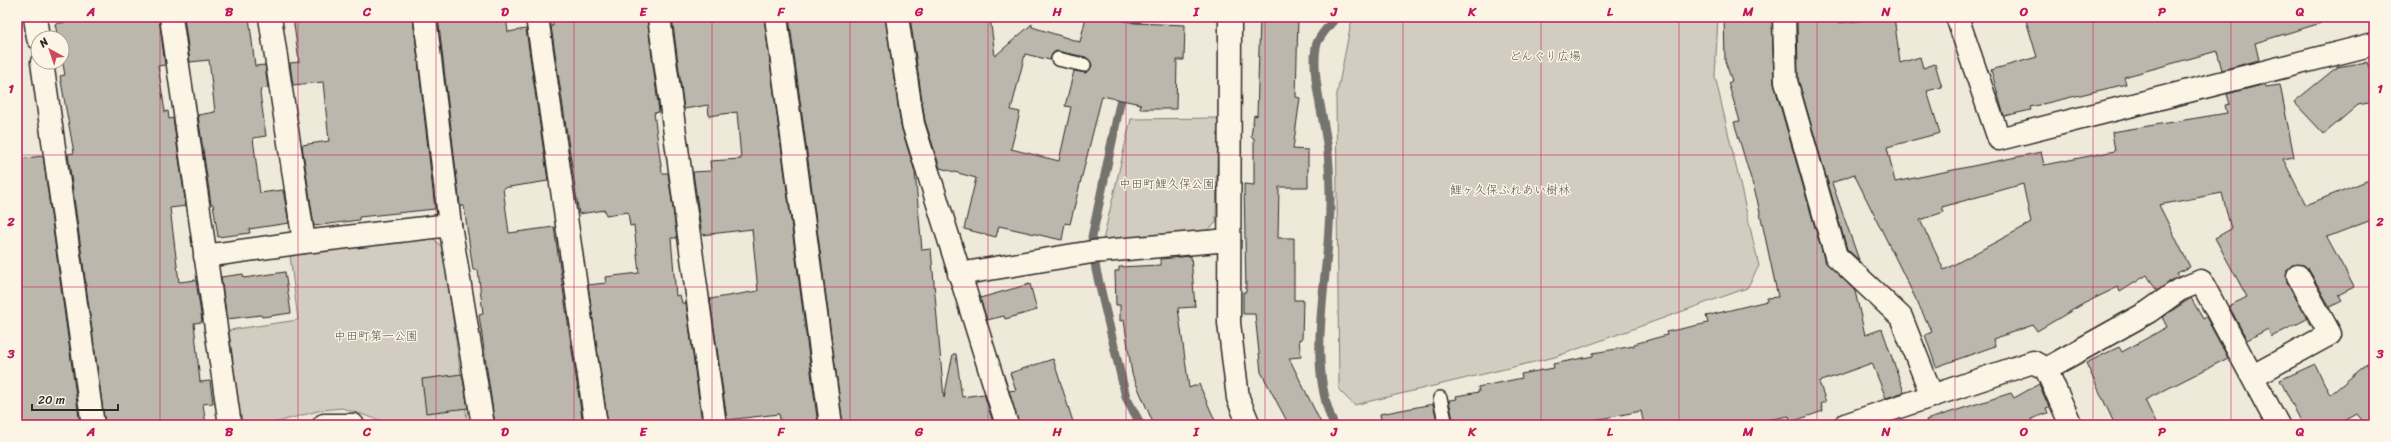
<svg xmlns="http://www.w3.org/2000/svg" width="2391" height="442" font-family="Sriracha,'Klee One',sans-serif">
  <rect width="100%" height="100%" fill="#efe9da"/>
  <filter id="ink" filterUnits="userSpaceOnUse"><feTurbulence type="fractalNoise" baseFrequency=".025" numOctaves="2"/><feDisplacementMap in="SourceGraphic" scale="8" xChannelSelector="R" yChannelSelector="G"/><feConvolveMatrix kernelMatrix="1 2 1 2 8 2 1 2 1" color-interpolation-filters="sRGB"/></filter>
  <g filter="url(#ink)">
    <!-- green -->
    <g fill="#d2cdc0" stroke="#7e7c76">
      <path d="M1359,17H1718L1715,76L1759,266L1747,288L1555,357L1354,405L1339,390L1336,99L1351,23Z"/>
      <path d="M1218,118L1216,223L1205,232L1103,240L1131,119Z"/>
      <path d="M430,234L443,249L468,425H395L342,408L322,410L266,425H241L229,330L298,320L290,255Z"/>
    </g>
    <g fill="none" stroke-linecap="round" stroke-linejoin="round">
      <!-- stream -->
      <g stroke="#75736d" stroke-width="9">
        <path d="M1134,35L1138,17"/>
        <path d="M1123,89L1092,237L1096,270L1126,397L1141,425"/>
        <path d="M1334,425C1307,365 1326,291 1329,228C1331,203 1330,177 1328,152C1325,119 1311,79 1316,47C1317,38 1330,25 1336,17"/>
      </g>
    </g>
    <!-- building -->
    <g fill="#bcb7ac" stroke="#2b2b2b" fill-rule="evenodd">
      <path d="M93,17H159L165,65L158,66L165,112L168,111L169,119L173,118L186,206L170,208L179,282L196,280L202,322L194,323L200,382L210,381L213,403L203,404L206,425H105L68,154L74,153L60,76L65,75L62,59V38H58L55,24Z"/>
      <path d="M184,17H249L255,66L265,65L268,88L261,89L260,93L266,136L253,138L260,193L283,190L289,223L249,229L250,233L218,237L213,204H211L198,115L215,112L209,60L190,62Z"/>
      <path d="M293,17H413L435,209L359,217V220L314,226L302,145L329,141L323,82L293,85L290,63L299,62Z"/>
      <path d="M438,17H506L508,32L526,29L548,181L503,188L509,233L554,227L583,425H495L479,315L483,314L478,270H473L464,206H460Z"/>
      <path d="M552,17H647L659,112L654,113L662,173H668L677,238H671L676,296L680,295L682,303H686L702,422L700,425H608L588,285L606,283L605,277L639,273L634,225L630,226L628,212L606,215L605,210L579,214L551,26H553Z"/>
      <path d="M672,17H764L818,425H781L779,414L727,420L710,299L758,291L752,229L702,235L693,172L711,171L710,161L741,159L737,112L709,116L708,105L684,109Z"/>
      <path d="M789,17H885L901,126L915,172L922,250L931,249L944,398L953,354H956L962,397L984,394L994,425H843Z"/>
      <path d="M910,17H990L995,56L1032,24V27L1080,42L1086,17H1106L1135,23L1185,25L1184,60H1177L1176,109H1140L1141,104L1102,96L1070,224L1065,223L1062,240L999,226L996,237L964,229L976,178L940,168L925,121ZM1056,51L1086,57L1091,62L1092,66L1086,73L1074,71L1065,106L1071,107L1059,161L1011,149L1020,112L1011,110L1025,54L1050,60L1052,54Z"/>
      <path d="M1260,17H1298L1296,97L1300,98L1293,149L1308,150V187H1279L1278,238H1294V300H1303L1302,339L1299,340L1301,357L1289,358L1322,425H1289L1261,372L1255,314H1243V292H1246L1244,184L1254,185V138L1251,137L1254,115L1257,116Z"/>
      <path d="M1724,17H1772L1774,84L1824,259L1855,291L1865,335L1882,329L1904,392L1886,398L1872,363L1819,382L1826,402L1821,404L1823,411L1791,422L1789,416L1740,425H1644L1641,411L1590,421L1591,425H1454L1449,400L1457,399L1456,396L1479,392L1478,387L1522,378L1521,374L1554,368L1553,364L1593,356V353L1634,346V344L1667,335L1666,332L1708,323L1706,316L1767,301V298L1778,297L1757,199L1734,122L1740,121L1728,83L1732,81L1725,61Z"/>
      <path d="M1797,17H1837L1838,23L1894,17L1900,63L1920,57L1923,68L1935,64L1942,87L1927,91L1940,133L1887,147L1895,182L2041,152L2044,165L2115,151L2112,132L2227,113L2225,105L2230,104L2227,94L2265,84L2266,87L2280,85L2294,157L2283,159L2306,205L2374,178V219L2327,237L2354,287L2338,295L2342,301L2330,307L2309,270L2304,265H2292L2287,270V282L2307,319L2271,337L2268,329L2247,340L2229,306L2247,297L2215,238L2231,229L2222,193L2159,205L2190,267L2177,273L2179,277L2157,291L2147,275L2120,292L2118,287L2083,304L2037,331L2033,325L1993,339L1995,346L1936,367L1925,335L1932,332L1854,174L1832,183L1859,260L1847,249L1798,79ZM2023,184L2031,223L1944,270L1920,220L1944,212L1942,207Z"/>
      <path d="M2025,17H2320L2321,23L2255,43L2259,60L2222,70L2217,51L2124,77L2126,84L2030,107L2031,110L2004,116L1991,70L2037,57Z"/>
      <path d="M2367,62L2369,68L2374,67V102L2358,105L2324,134L2294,102L2337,67Z"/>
      <path d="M43,156L80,425H17V159Z"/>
      <path d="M1191,256L1195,307L1178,308L1189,388L1199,384L1217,425H1154L1132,374L1124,320L1120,321V305H1116L1115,271H1119V267L1161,265V259Z"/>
      <path d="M285,272L291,313L262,317L261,315L227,319L221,277L243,274L244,278Z"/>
      <path d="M1030,284L1037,310L1005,319L1004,316L987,320L980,298Z"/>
      <path d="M2191,298L2203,319L2206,317L2228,358L2145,400L2157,425H2115L2086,363L2119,347L2122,352L2167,327L2162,317Z"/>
      <path d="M2374,358V425H2366L2357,414L2337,425H2303L2280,380L2315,364L2330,395Z"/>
      <path d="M1053,359L1074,425H1019L1009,391L1016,390L1010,373Z"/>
      <path d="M462,374L468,408L426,413L422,379Z"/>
      <path d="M2039,384L2049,407L2046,408L2048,413L2031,419L2033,425H1927L1926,420L2011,393L2014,398Z"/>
      <path d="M1433,404L1438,425H1382L1380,414Z"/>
    </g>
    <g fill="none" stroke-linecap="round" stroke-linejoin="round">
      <!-- service casing -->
      <g stroke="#2b2b2b" stroke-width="16">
        <g id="service">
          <path d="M1058,59L1084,65"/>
          <path d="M1440,398L1446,425"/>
        </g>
      </g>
      <!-- minor casing -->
      <g stroke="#2b2b2b" stroke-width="25">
        <g id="minor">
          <path d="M35,17L38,38"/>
          <path d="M171,17L230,425"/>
          <path d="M270,17L304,242"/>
          <path d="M425,17L450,225L483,425"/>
          <path d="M537,17L596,425"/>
          <path d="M659,17L715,425"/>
          <path d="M776,17L831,425"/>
          <path d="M897,17L913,124L1007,425"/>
          <path d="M1784,17L1786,81L1836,256L1901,317L1932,396"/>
          <path d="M1957,17L1999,139L2374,44"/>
          <path d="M42,62L93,425"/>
          <path d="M205,256L304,242L450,225"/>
          <path d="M959,274L1092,252L1229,240"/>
          <path d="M2046,369L2148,312L2179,290L2201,281L2278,425"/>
          <path d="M2253,376L2330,334L2298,276"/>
          <path d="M324,425H353"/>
          <path d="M1845,425L2033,362L2046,369L2071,425"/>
        </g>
      </g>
      <!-- tertiary casing -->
      <g stroke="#2b2b2b" stroke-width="25">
        <path id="tertiary" d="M1230,17L1229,323L1238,398L1249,425"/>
      </g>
      <!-- service -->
      <use href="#service" stroke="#fcf5e5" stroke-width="13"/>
      <!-- minor -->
      <use href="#minor" stroke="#fcf5e5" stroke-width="22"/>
      <!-- tertiary -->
      <use href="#tertiary" stroke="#fcf5e5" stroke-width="22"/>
    </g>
  </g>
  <!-- grid -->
  <path fill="none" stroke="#c2185b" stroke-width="1" stroke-opacity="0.55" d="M160,17V425M298,17V425M436,17V425M574,17V425M712,17V425M850,17V425M988,17V425M1126,17V425M1265,17V425M1403,17V425M1541,17V425M1679,17V425M1817,17V425M1955,17V425M2093,17V425M2231,17V425M17,155H2374M17,287H2374"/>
  <g text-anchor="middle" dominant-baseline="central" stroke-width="3" stroke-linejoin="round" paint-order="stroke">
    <!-- park labels -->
    <g font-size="12" fill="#555450" stroke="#fcf5e5">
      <text x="1545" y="56">どんぐり広場</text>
      <text x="1167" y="184">中田町鯉久保公園</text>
      <text x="1510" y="190">鯉ヶ久保ふれあい樹林</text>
      <text x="376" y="336">中田町第一公園</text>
    </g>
  </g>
  <!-- margin -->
  <rect width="2391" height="442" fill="none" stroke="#fcf5e5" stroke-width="44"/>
  <!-- north arrow -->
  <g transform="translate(50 50) rotate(320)"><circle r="19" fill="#fcf5e5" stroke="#a8a49b"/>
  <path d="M0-3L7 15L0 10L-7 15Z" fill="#d1495b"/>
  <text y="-6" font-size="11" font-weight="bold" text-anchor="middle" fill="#2b2b2b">N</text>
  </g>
  <!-- scale -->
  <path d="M32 404v6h86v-6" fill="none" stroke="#2b2b2b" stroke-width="2"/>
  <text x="38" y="404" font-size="12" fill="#2b2b2b" stroke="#fcf5e5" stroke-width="3" paint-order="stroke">20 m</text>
  <rect x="22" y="22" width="2347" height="398" fill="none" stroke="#c2185b" stroke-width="1.5"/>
  <g font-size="13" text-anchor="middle" font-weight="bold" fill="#c2185b">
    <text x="91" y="16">A</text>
    <text x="229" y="16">B</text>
    <text x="367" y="16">C</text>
    <text x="505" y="16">D</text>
    <text x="643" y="16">E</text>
    <text x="781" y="16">F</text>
    <text x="919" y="16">G</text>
    <text x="1057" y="16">H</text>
    <text x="1196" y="16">I</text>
    <text x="1334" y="16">J</text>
    <text x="1472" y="16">K</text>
    <text x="1610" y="16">L</text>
    <text x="1748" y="16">M</text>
    <text x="1886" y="16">N</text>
    <text x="2024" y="16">O</text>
    <text x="2162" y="16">P</text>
    <text x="2300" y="16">Q</text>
    <text x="11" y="93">1</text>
    <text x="2380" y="93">1</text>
    <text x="11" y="226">2</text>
    <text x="2380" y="226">2</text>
    <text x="11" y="358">3</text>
    <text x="2380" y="358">3</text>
    <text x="91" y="436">A</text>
    <text x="229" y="436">B</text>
    <text x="367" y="436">C</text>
    <text x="505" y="436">D</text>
    <text x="643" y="436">E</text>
    <text x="781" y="436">F</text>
    <text x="919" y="436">G</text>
    <text x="1057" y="436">H</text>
    <text x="1196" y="436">I</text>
    <text x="1334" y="436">J</text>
    <text x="1472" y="436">K</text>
    <text x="1610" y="436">L</text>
    <text x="1748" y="436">M</text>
    <text x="1886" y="436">N</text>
    <text x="2024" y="436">O</text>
    <text x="2162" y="436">P</text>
    <text x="2300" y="436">Q</text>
  </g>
</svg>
